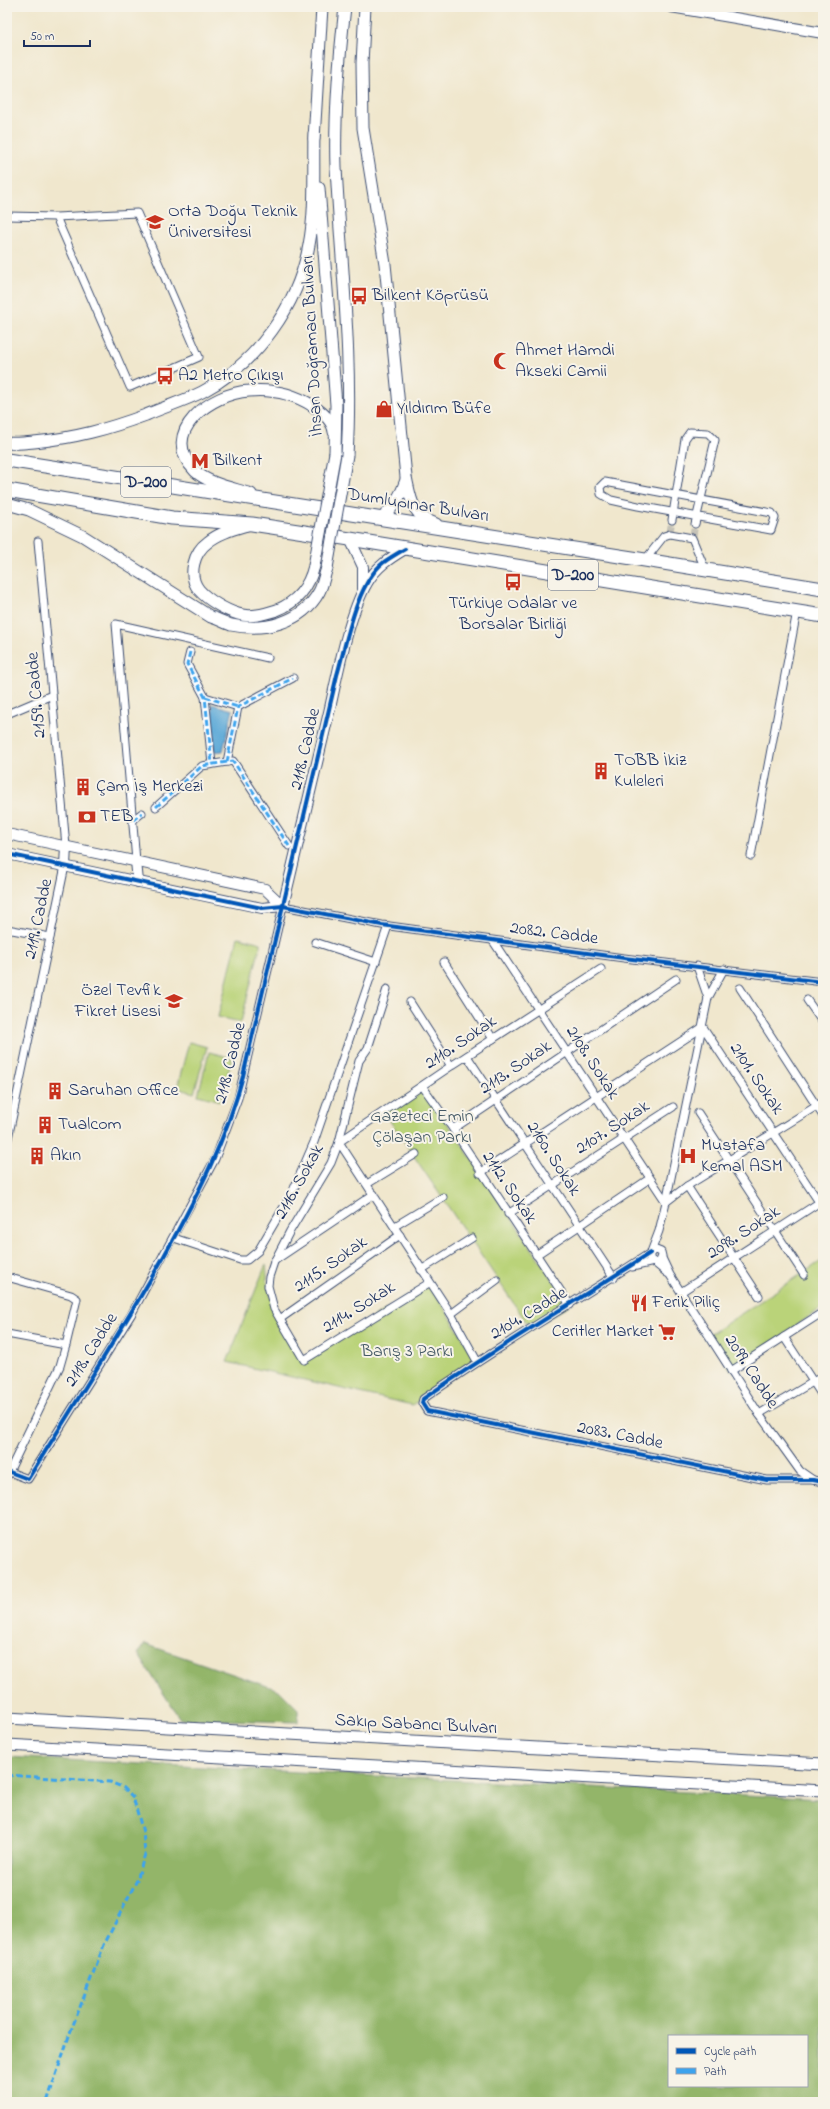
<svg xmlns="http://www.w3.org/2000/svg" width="830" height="2109" font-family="'Indie Flower',sans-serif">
  <rect width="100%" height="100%" fill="#f7f3e8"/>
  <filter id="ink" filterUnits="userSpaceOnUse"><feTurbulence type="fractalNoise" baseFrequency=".025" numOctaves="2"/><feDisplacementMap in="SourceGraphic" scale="8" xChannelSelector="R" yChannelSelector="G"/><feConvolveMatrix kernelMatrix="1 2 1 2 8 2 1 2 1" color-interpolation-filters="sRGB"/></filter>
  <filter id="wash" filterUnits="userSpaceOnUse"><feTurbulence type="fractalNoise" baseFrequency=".012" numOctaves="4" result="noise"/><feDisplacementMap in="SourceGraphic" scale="16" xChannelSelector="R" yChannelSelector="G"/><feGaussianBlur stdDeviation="0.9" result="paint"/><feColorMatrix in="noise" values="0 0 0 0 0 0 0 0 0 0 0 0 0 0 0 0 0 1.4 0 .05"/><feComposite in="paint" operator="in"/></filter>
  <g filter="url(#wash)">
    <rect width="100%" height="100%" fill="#f0e7cd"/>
    <!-- green -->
    <g fill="#bad379" stroke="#6a816c">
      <path d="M238,937L261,943L241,1022L218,1017Z"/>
      <path d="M189,1042L207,1047L194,1093L177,1088Z"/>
      <path d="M209,1052L232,1058L221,1101L198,1095Z"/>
      <path d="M423,1087L570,1305L531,1329L384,1112Z"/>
      <path d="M823,1260V1307L731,1371L709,1335Z"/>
      <path d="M266,1264L268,1286L274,1308L304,1360L429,1283L477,1361L412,1405L227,1362Z"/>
    </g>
    <!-- forest -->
    <g fill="#93b569" stroke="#577264" fill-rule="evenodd">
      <path d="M145,1644L279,1690L298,1709V1722L180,1719L138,1654Z"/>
      <path d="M7,1757L823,1799V2102H7ZM669,2036H807V2086H669Z"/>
    </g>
    <!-- water -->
    <path fill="#5faad8" stroke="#3d6c9b" d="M212,704L233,710L223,751L214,752Z"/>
  </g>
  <g filter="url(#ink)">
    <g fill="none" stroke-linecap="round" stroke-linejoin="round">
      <!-- street-tunnel -->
      <g stroke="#c5c2b7" stroke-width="7" stroke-dasharray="7 3.5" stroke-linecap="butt">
        <path d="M670,532L672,520"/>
        <path d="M693,536L695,524"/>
      </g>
      <!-- street casing -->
      <g stroke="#3b4b6f" stroke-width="9">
        <g id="street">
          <path d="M7,216L56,217L137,213L199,357L130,387L56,217"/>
          <path d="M605,482L772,513L775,518L771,530L638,506L611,500L601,494L600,487Z"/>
          <path d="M672,520L685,439L690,432L708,433L715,440L695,524"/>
          <path d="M38,541L66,846"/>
          <path d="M645,560L664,536L670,534L692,538L706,571"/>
          <path d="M190,652L187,664L205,697L212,764"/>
          <path d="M205,697L238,707"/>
          <path d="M7,714L52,695"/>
          <path d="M227,762L238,707L293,678"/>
          <path d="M156,807L202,766L233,761L289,846"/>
          <path d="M133,820L142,813"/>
          <path d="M751,856L797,611"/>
          <path d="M136,861L116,624L268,658"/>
          <path d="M7,929L50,937"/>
          <path d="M493,941L666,1202L687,1186L823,1102"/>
          <path d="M315,942L376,962"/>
          <path d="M444,962L493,1039"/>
          <path d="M697,966L708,998"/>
          <path d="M740,988L823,1116"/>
          <path d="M387,989L368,1048L359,1061L339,1142L331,1163L290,1231L274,1262L269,1277L268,1286L274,1309L304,1360L429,1283"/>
          <path d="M807,1000L823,1023"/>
          <path d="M410,1002L451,1066"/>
          <path d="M467,1056L614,1278"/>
          <path d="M423,1087L453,1129L570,1305"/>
          <path d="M698,1113L804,1275"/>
          <path d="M453,1129L676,979"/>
          <path d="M7,1143L65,866"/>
          <path d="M480,1173L703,1027L823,1208"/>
          <path d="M367,1184L416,1154"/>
          <path d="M687,1186L759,1296"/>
          <path d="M508,1214L673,1107"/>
          <path d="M395,1226L443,1197"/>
          <path d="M174,1238L240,1260H247L258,1251L292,1193L314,1142L388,926"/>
          <path d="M651,1252L659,1231L666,1202L708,998L724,969"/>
          <path d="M650,1253C575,1302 497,1347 423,1399L422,1403L427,1411L767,1480H813L823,1482"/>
          <path d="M536,1255L649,1179"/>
          <path d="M662,1258L670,1275L759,1414L800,1471L813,1480"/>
          <path d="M274,1261L374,1194"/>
          <path d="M656,1263L660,1261L662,1256L661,1252L656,1250L650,1253V1259L667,1273"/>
          <path d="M632,1267L654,1262"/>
          <path d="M421,1270L472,1238"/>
          <path d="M7,1277L71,1295L77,1299L66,1345L7,1334"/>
          <path d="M681,1292L823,1200"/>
          <path d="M451,1314L497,1280"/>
          <path d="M280,1319L400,1235"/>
          <path d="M784,1337L823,1397"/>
          <path d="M477,1361L451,1314L339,1142L451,1066L601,969"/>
          <path d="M731,1371L823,1312"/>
          <path d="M759,1414L823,1376"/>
          <path d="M7,1471L28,1479L131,1315L215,1159L238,1098L283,906L382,925L624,958L823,982"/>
          <path d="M7,1476L60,1366L66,1345"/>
        </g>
      </g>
      <!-- secondary casing -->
      <g stroke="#3b4b6f" stroke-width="12">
        <g id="secondary">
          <path d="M671,7L823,33"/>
          <path d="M350,539L363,567V589"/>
          <path d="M7,834L265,889L283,906"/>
          <path d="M7,854L262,908L283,906"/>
          <path d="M136,861L138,882"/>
          <path d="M65,866L66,846"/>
          <path d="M283,906C299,840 314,774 330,708C338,672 349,614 367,583C376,567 390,558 405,549"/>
        </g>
      </g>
      <!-- primary casing -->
      <g stroke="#3b4b6f" stroke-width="13">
        <g id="primary">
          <path d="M345,7C339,60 334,114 336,167C341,263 353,358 347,455"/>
          <path d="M365,7L362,63L363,128L385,264L406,477C411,500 412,516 436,524"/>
          <path d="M314,139L322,7"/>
          <path d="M319,188L336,405L335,453"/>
          <path d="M7,443C16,444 25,443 34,442C75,438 108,429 146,415C164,407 184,401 202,392C257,363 298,306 309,245C316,209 313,170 314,133"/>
          <path d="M251,494C233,488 209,484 195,471C157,432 212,393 249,391C272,389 294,394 313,406C322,412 333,421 334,432"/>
          <path d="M7,504L29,510L83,536L211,617C218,619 225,623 231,625C264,632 302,623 319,592C323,585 324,576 327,568"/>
          <path d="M382,518C394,507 401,496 406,480"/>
          <path d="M247,525C234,529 219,533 208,542C194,552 187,575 199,590C208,600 225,610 238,614C251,618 264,614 277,610C297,602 309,587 314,566"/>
          <path d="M7,1718L823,1764"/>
          <path d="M7,1745L823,1791"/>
        </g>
      </g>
      <!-- highway casing -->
      <g stroke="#3b4b6f" stroke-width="15">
        <g id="highway">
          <path d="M7,460L645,560L823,589"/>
          <path d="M7,490L172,518L252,524L350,539L823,616"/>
        </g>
      </g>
      <!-- street -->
      <use href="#street" stroke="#fff" stroke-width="7"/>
      <!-- secondary -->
      <use href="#secondary" stroke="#fff" stroke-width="10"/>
      <!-- primary -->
      <use href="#primary" stroke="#fff" stroke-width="11"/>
      <!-- highway -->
      <use href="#highway" stroke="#fff" stroke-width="13"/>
      <!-- primary-bridge casing -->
      <g stroke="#3b4b6f" stroke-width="13" stroke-linecap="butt">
        <g id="primary-bridge">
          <path d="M314,566L335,453"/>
          <path d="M327,568L347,455"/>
        </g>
      </g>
      <!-- primary-bridge -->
      <use href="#primary-bridge" stroke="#fff" stroke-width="11"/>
      <!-- quiet -->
      <g stroke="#3da3ed" stroke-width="3" stroke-dasharray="6 3" stroke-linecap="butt">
        <path d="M190,652L187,664L205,697L212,764"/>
        <path d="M205,697L238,707"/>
        <path d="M227,762L238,707L293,678"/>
        <path d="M156,807L202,766L233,761L289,846"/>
        <path d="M133,820L142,813"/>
        <path d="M7,1775L110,1782L124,1788L133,1797L143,1832L145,1854L137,1880L104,1945L70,2033L47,2102"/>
      </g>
      <!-- cycleway casing -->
      <g stroke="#f7f3e8" stroke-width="6">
        <g id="cycleway">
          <path d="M7,854L262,908L283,906L382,925L624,958L823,982"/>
          <path d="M650,1253C575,1302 497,1347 423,1399L422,1403L427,1411L767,1480H813L823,1482"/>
          <path d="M7,1471L28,1479C74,1405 121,1332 164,1256C196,1198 226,1141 243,1076L337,675C347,641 356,584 384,562C391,557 398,553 405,549"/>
        </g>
      </g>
      <!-- cycleway -->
      <use href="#cycleway" stroke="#0057b8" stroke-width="4"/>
    </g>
  </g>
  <!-- icons -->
  <defs>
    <g id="university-bare" transform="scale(1.38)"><path d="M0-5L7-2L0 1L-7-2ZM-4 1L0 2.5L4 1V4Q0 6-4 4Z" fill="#c8321e" stroke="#f7f3e8" stroke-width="2.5" paint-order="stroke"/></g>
    <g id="bus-bare" transform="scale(1.38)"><path d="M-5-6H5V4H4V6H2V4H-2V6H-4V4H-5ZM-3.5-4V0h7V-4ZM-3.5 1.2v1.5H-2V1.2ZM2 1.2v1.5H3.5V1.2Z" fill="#c8321e" stroke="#f7f3e8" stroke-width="2.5" paint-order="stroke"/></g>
    <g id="mosque-bare" transform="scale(1.38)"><path d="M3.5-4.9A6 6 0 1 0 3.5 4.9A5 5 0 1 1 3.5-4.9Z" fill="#c8321e" stroke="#f7f3e8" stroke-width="2.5" paint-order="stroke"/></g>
    <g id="shop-bare" transform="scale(1.38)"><path d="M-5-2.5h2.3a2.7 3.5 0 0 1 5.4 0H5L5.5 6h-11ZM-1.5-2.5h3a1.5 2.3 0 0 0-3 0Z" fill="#c8321e" stroke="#f7f3e8" stroke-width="2.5" paint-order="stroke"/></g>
    <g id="metro-bare" transform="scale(1.38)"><path d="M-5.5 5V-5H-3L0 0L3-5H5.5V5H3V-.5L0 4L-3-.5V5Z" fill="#c8321e" stroke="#f7f3e8" stroke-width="2.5" paint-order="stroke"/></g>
    <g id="building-bare" transform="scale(1.38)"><path d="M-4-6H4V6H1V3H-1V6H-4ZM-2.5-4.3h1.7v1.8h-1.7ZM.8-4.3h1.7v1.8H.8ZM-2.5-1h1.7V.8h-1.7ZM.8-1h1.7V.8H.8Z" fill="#c8321e" stroke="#f7f3e8" stroke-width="2.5" paint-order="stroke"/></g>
    <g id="bank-bare" transform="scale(1.38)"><path d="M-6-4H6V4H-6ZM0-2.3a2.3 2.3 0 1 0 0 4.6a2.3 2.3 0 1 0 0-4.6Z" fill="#c8321e" stroke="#f7f3e8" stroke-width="2.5" paint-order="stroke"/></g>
    <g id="school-bare" transform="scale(1.38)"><path d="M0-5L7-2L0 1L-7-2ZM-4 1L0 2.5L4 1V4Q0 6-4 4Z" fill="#c8321e" stroke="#f7f3e8" stroke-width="2.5" paint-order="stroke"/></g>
    <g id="hospital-bare" transform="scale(1.38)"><path d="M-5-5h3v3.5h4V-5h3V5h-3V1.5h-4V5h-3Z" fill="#c8321e" stroke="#f7f3e8" stroke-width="2.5" paint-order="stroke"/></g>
    <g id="restaurant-bare" transform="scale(1.38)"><path d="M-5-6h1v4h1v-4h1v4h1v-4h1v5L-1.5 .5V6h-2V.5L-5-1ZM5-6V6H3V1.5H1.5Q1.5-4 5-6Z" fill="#c8321e" stroke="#f7f3e8" stroke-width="2.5" paint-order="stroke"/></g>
    <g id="supermarket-bare" transform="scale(1.38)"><path d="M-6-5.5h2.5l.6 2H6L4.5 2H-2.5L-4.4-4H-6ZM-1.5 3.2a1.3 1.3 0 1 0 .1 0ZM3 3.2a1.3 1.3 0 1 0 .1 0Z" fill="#c8321e" stroke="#f7f3e8" stroke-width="2.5" paint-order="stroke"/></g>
  </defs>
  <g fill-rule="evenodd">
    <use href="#university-bare" x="155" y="222"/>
    <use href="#bus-bare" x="359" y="296"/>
    <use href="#mosque-bare" x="502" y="361"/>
    <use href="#bus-bare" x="165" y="376"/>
    <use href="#shop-bare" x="384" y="409"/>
    <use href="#metro-bare" x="200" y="461"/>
    <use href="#bus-bare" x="513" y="582"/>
    <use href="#building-bare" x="601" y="771"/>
    <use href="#building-bare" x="83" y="787"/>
    <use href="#bank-bare" x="87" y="817"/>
    <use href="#school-bare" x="174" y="1001"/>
    <use href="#building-bare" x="55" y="1091"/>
    <use href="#building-bare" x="45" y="1125"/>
    <use href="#building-bare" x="37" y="1156"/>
    <use href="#hospital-bare" x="688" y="1156"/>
    <use href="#restaurant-bare" x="639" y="1303"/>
    <use href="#supermarket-bare" x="667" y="1332"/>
  </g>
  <g text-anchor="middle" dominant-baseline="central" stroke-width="4" stroke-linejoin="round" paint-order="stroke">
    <!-- shield labels -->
    <g fill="#f7f3e8" stroke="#5d6a87" stroke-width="1">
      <rect x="121" y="467" width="50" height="30" rx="3"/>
      <rect x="548" y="560" width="50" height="30" rx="3"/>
    </g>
    <g font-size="17" font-weight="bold" fill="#1b2f5e">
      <text x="146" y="482">D-200</text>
      <text x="573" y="575">D-200</text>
    </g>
    <!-- poi labels -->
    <g font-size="18" fill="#1b2f5e" stroke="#f7f3e8" text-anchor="start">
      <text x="168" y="212">Orta Doğu Teknik<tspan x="168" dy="21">Üniversitesi</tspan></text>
      <text x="372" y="296">Bilkent Köprüsü</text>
      <text x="515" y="351">Ahmet Hamdi<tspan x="515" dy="21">Akseki Camii</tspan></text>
      <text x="178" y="376">A2 Metro Çıkışı</text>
      <text x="397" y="409">Yıldırım Büfe</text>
      <text x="213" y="461">Bilkent</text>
      <text x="513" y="604" text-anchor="middle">Türkiye Odalar ve<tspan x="513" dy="21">Borsalar Birliği</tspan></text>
      <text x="614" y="761">TOBB İkiz<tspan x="614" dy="21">Kuleleri</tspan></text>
      <text x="96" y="787">Çam İş Merkezi</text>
      <text x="100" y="817">TEB</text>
      <text x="161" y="991" text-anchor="end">Özel Tevfik<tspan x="161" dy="21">Fikret Lisesi</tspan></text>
      <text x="68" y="1091">Saruhan Office</text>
      <text x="58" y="1125">Tualcom</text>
      <text x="701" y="1146">Mustafa<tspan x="701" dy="21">Kemal ASM</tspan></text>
      <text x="50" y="1156">Akın</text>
      <text x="652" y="1303">Ferik Piliç</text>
      <text x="654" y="1332" text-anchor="end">Ceritler Market</text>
    </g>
    <!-- street labels -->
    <g font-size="18" fill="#1b2f5e" stroke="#f7f3e8">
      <text transform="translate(313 346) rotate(-93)">İhsan Doğramacı Bulvarı</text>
      <text transform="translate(418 506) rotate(9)">Dumlupınar Bulvarı</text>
      <text transform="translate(37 695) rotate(-95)">2159. Cadde</text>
      <text transform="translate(306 749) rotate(-77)">2118. Cadde</text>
      <text transform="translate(39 919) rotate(-78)">2119. Cadde</text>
      <text transform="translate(554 934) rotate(7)">2082. Cadde</text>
      <text transform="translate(461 1043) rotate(-34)">2110. Sokak</text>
      <text transform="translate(231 1063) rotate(-76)">2118. Cadde</text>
      <text transform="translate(592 1063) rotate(57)">2108. Sokak</text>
      <text transform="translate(516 1068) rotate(-34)">2113. Sokak</text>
      <text transform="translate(756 1079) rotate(56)">2101. Sokak</text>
      <text transform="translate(613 1128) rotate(-33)">2107. Sokak</text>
      <text transform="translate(553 1159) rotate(57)">2160. Sokak</text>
      <text transform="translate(300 1182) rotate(-61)">2116. Sokak</text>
      <text transform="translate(509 1188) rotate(56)">2112. Sokak</text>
      <text transform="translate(744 1233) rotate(-33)">2098. Sokak</text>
      <text transform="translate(331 1265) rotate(-35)">2115. Sokak</text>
      <text transform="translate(359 1308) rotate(-32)">2114. Sokak</text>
      <text transform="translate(529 1314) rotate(-31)">2104. Cadde</text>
      <text transform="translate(92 1350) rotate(-58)">2118. Cadde</text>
      <text transform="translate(751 1372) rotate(57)">2099. Cadde</text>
      <text transform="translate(620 1436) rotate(11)">2083. Cadde</text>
      <text transform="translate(416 1725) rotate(3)">Sakıp Sabancı Bulvarı</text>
    </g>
    <!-- park labels -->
    <g font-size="18" fill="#435865" stroke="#f7f3e8">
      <text x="422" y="1117">Gazeteci Emin<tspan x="422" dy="21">Çölaşan Parkı</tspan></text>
      <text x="407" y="1352">Barış 3 Parkı</text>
    </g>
  </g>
  <!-- margin -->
  <rect width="830" height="2109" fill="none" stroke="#f7f3e8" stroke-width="24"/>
  <!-- legend -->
  <rect x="668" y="2035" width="140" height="52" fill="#f7f3e8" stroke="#9fa5b1"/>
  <rect x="676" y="2048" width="20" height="6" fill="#0057b8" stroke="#9fa5b1"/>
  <text x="704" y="2055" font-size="12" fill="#1b2f5e">Cycle path</text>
  <rect x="676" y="2068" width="20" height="6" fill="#3da3ed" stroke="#9fa5b1"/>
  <text x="704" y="2075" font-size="12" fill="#1b2f5e">Path</text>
  <!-- scale -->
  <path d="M24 40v6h66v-6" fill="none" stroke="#1b2f5e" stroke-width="2"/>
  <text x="30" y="40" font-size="12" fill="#1b2f5e" stroke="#f7f3e8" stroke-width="3" paint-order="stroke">50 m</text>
</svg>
